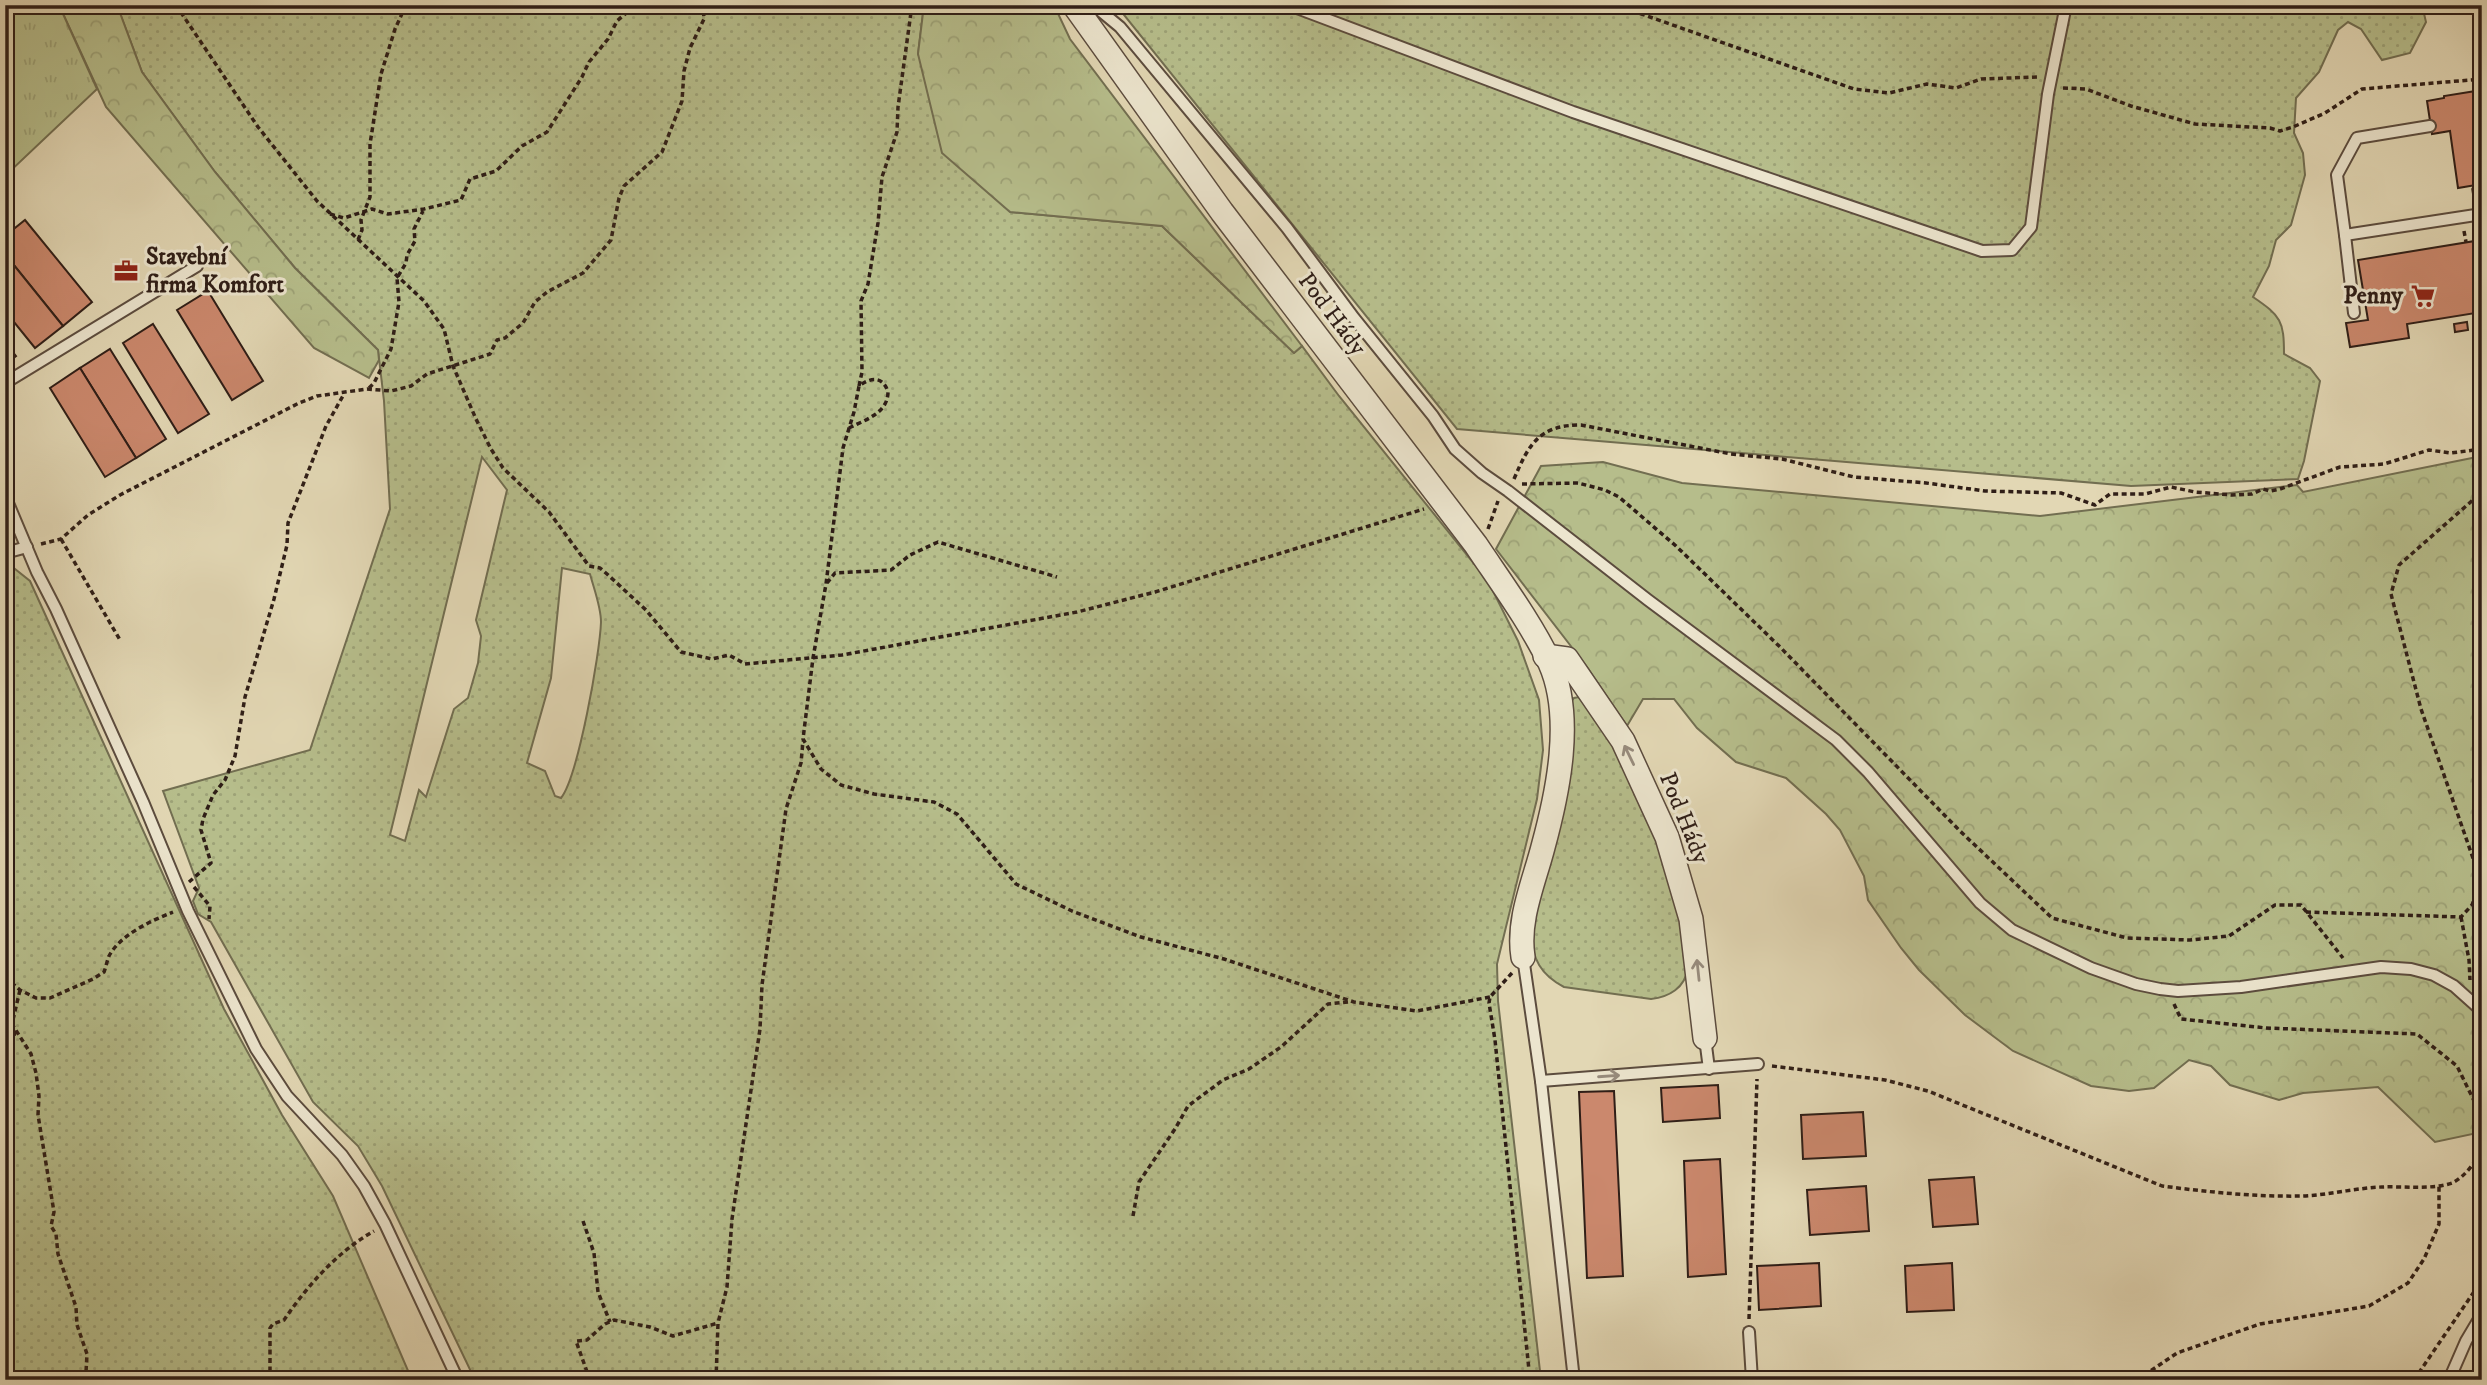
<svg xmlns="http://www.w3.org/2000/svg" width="2487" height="1385" font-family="'IM FELL DW Pica',serif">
  <defs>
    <pattern id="grass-dots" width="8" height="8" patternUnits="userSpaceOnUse" patternTransform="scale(1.75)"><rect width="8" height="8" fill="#b6bd8b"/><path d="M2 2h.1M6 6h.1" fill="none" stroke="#9da277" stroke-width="1.8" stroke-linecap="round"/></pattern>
    <pattern id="forest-crowns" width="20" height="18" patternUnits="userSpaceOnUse" patternTransform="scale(1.75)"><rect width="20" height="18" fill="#b6bd8b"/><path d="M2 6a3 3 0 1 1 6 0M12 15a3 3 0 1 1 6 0" fill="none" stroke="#9da277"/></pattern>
    <pattern id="park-tufts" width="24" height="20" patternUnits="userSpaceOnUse" patternTransform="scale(1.75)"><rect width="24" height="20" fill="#b6bd8b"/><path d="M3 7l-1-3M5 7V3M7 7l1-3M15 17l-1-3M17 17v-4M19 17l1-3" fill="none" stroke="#9da277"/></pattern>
  </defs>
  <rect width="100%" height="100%" fill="#e2d7b4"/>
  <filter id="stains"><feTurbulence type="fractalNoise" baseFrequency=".00286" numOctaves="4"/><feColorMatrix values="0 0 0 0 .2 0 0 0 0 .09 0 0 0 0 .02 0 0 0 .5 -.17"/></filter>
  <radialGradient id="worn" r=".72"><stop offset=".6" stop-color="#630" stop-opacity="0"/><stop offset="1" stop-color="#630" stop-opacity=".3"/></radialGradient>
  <!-- grass -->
  <g fill="url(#grass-dots)" stroke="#726e51" stroke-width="2" fill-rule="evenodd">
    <path d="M117,5H924L918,54L1011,212L1162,226L1294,353L1302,346L1339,396L1488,581L1518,641L1539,700L1543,750L1537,799L1497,964L1498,1001L1541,1380H475L382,1186L358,1146L313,1102L211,922L198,914L193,901L199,888L163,791L310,750L390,509L384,401L378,350L295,268L215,172L142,72ZM482,457L507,490L476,620L481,636L478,663L468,698L454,709L426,797L419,790L405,841L390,835ZM562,568L590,574C594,589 601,607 601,622C600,653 578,777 561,798L555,796L545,771L527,763L551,678Z"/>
    <path d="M1116,5H2422L2426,22L2410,53L2382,60L2361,29L2348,22L2338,30L2319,72L2296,98L2294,133L2303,153L2305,175L2291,225L2276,240L2269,266L2253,297C2281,316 2284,321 2284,354L2310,368L2320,381L2304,461L2298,479L2131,486L1457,429Z"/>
    <path d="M5,561L30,581L224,1009L282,1115L333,1196L412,1380H5Z"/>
    <path d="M1579,697C1625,743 1660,843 1677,904C1683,923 1691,948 1688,968C1685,988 1669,997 1651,999L1564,987C1541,975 1532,959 1531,933L1570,703L1574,698Z"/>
  </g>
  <!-- forest -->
  <g fill="url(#forest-crowns)" stroke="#726e51" stroke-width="2">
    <path d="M59,5H117L142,72L215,172L295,268L378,350L379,360L369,378L314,348L106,107Z"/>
    <path d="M924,5H1054L1070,39L1302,346L1294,353L1162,226L1010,212L942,153L918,54Z"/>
    <path d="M2482,456V1132L2435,1142L2378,1087L2303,1093L2279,1100L2230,1085L2211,1066L2189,1060L2154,1088L2129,1091L2091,1086L2013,1051L1965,1015L1919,970L1901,948L1868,900L1864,876L1840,830L1826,814L1786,778L1736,762L1697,728L1674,699H1643L1627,726L1587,667L1496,549L1541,466L1603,462L1682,483L2040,516L2297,485L2303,492Z"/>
  </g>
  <!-- park -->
  <path fill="url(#park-tufts)" stroke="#726e51" stroke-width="2" d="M5,5H59L97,89L5,176Z"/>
  <!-- building -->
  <g fill="#cb886d" stroke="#2f1e17" stroke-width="2">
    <path d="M2482,90V184L2458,188L2450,131L2432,134L2427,101L2444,98V96Z"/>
    <path d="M25,220L92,302L63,326L5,254V236Z"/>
    <path d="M2475,241L2482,280V312L2407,324L2409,338L2350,347L2346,323L2368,320L2358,260Z"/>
    <path d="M5,254L63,326L35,348L5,311Z"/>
    <path d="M208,291L263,381L232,400L177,310Z"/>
    <path d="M2467,322L2468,330L2455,332L2454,324Z"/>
    <path d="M153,324L209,414L178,433L123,343Z"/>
    <path d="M5,342L16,356L5,365Z"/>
    <path d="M110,349L166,439L136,458L80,368Z"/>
    <path d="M80,368L136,458L105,477L50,388Z"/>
    <path d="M1718,1085L1720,1118L1663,1122L1661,1088Z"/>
    <path d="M1614,1091L1623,1276L1587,1278L1579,1092Z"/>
    <path d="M1863,1112L1866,1156L1803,1159L1801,1115Z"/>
    <path d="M1720,1159L1726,1274L1688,1277L1684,1161Z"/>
    <path d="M1974,1177L1978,1224L1933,1227L1929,1180Z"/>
    <path d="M1866,1186L1869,1231L1810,1235L1807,1190Z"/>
    <path d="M1819,1263L1821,1306L1759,1310L1757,1266Z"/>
    <path d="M1952,1263L1954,1310L1907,1312L1905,1266Z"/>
  </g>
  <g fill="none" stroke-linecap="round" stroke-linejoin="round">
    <!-- service casing -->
    <g stroke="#5c4c3e" stroke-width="14">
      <g id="service">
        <path d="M1289,5L1573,112L1982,251L2012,250L2031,227L2048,94L2066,5"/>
        <path d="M1077,11L1097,8L1120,27L1287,228L1354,318L1433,416L1455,449L1482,473L1508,491L1648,600L1836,740L1868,772L1980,903L2012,930L2091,968L2136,984L2160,989L2178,991L2241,987L2381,967L2411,969L2434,975L2454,986L2482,1011"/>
        <path d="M2430,126L2357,138L2337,175L2345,235L2482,214"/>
        <path d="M2345,235L2354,313"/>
        <path d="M5,383L197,266"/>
        <path d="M5,496L37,572L56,609L143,802L188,911L256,1049L287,1096L342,1155L364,1186L385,1224L458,1380"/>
        <path d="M5,553L27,547"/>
        <path d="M1523,957L1541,1081L1574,1380"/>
        <path d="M1705,1038L1709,1069"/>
        <path d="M1541,1081L1758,1064"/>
        <path d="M1749,1332L1752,1380"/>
        <path d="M2449,1380L2466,1341L2482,1314"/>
      </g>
    </g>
    <!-- minor casing -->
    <g stroke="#5c4c3e" stroke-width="26">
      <g id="minor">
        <path d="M1074,5L1222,212L1476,545C1500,581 1531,623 1550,663C1574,717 1558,792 1543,847C1534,882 1517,920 1523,957"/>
        <path d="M1545,656L1567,659L1623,741L1667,837L1691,919L1705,1038"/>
      </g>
    </g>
    <!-- path -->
    <g stroke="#2f1e17" stroke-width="3.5" stroke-dasharray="5 3.5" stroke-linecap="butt">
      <path d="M176,5L258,127L317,201L424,301L444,329L453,366L476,419L491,449L503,468L549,512L589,566L600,568L607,574L646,610L681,652L712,659L729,655L745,664L842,655L1077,612L1155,592L1424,509"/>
      <path d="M1616,5L1854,89L1889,93L1927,84L1956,88L1981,79L2037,77"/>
      <path d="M2063,88L2086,89L2131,106L2195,124L2270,128L2280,131L2293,127L2325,113L2362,89L2482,79"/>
      <path d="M2475,202L2473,189L2482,187"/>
      <path d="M330,214L344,218L372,209L388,214L424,209L461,200L470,179L496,171L522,146L547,132L582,77L589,62L608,39L617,21L631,9L643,5"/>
      <path d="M2464,231L2466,242"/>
      <path d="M358,240L362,230L361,220L370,197V144L381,74L395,29L406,5"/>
      <path d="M859,386L862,372L861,301L868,284L878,223L882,177L897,132L898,107L912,5"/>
      <path d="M369,388L374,383L391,349L399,302L397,278L406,263L407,255L415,241L414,229L423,211"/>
      <path d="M849,428C865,420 888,413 888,392C883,376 871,377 859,386L854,412L843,448L826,584L813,658L803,739L821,769L841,785L874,794L934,802L957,814L1016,884L1072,911L1141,937L1224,959L1354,1002L1417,1011L1490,997"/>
      <path d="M1514,479C1529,444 1539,425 1581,425L1731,454L1782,459L1854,477L1926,483L1985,491L2061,493L2095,505L2110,494H2145L2171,487L2195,492L2232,495L2252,494L2263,489L2270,491L2280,489L2340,467L2384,464L2429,450L2451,453L2482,449"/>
      <path d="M1522,484L1578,483L1605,490L1619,497L1676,546L1780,647L1960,831L2052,918L2127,938L2190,940L2229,936L2275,905H2301L2343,958"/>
      <path d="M1488,529L1498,501"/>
      <path d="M61,539L120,640"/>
      <path d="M41,544L61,539L88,515L120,495L299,403L317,396L367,389L391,391L411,386L427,374L490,354L497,340L505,338L523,323L535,302L547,292L583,273L611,240L619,198L624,186L662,152L682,101L684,71L690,48L704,19L703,5"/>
      <path d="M827,583L835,573L891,570L910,555L938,542L1057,577"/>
      <path d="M189,882L211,863L201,830L203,819L213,795L225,780L235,756L245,697L274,599L287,545L288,523L326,426L344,394"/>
      <path d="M194,887L210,906L209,919"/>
      <path d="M2306,912L2461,917L2472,905L2481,881L2421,709L2391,594L2399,565L2482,492"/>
      <path d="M2461,917L2469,960L2470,980"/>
      <path d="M1512,973L1490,997L1489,1003L1495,1040L1530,1380"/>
      <path d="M5,977L20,990L36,998H50L93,979L104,972C106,967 107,961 109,956C121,934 151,921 173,912"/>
      <path d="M20,990L12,1024L31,1054L36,1073L39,1096L38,1115L54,1212L51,1226L56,1234L58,1254L76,1307L77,1325L87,1354L86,1372L88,1380"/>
      <path d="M2174,1004L2181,1019L2266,1028L2417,1034L2457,1066L2482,1117"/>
      <path d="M5,1049L11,1044L16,1030"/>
      <path d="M1772,1066L1885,1080L1928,1091L2162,1186C2208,1192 2256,1197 2302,1196C2329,1195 2355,1188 2382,1187C2404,1186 2431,1190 2452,1183C2465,1177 2478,1160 2482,1146"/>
      <path d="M1133,1216L1139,1182L1175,1129L1188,1106L1223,1080L1249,1069L1281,1047L1328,1004L1348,1002"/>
      <path d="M583,1221L594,1253L598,1292L610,1322"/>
      <path d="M1749,1319L1757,1079"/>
      <path d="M270,1380V1328L273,1324L284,1320C308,1285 337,1252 374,1231"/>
      <path d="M590,1380L576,1341L587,1340L605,1324L614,1320L650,1327L673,1336L718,1323"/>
      <path d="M716,1380L718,1323L727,1287L732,1219L760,1029L762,985L786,809L801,763L803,741"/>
      <path d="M2137,1380L2177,1353L2260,1324L2369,1306L2408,1283L2424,1259L2439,1224V1185"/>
      <path d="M2414,1380L2482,1280"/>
    </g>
    <!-- service -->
    <use href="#service" stroke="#ece5ce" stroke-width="10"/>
    <!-- minor -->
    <use href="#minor" stroke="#ece5ce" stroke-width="23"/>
  </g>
  <!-- one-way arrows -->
  <defs><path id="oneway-shaft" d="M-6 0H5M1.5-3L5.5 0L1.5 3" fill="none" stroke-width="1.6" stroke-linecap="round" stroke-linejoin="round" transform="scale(1.75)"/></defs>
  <g stroke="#978b7c">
    <use href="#oneway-shaft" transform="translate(1629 755) rotate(-116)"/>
    <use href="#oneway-shaft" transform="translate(1698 970) rotate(-96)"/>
    <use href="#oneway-shaft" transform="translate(1609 1076) rotate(-4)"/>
  </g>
  <!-- icons -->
  <defs>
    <g id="office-bare" transform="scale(1.89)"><path d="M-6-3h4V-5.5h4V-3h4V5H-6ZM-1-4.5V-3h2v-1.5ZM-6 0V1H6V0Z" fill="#8f2418" stroke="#ece5ce" stroke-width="2.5" paint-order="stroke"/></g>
    <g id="supermarket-bare" transform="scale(1.89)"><path d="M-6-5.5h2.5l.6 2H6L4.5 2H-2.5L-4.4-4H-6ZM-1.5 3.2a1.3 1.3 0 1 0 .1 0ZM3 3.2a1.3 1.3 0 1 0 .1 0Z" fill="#8f2418" stroke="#ece5ce" stroke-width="2.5" paint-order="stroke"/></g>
  </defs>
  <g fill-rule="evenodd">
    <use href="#office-bare" x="126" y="271"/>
    <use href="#supermarket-bare" x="2423" y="296"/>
  </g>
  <g text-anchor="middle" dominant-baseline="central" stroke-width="6" stroke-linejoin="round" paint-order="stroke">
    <!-- poi labels -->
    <g font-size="24" font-weight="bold" fill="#2f1e17" stroke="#ece5ce" text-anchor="start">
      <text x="146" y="257">Stavební<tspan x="146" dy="28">firma Komfort</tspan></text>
      <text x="2403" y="296" text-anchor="end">Penny</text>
    </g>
    <!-- street labels -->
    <g font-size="24" fill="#2f1e17" stroke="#ece5ce">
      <text transform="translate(1332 314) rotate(53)">Pod Hády</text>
      <text transform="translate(1684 818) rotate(68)">Pod Hády</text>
    </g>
  </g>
  <!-- margin -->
  <rect width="2487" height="1385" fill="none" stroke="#e2d7b4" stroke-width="28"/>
  <rect x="7" y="7" width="2473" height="1371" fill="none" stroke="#2f1e17" stroke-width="3.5"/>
  <rect x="14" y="14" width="2459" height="1357" fill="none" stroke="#2f1e17" stroke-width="2"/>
  <rect width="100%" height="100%" filter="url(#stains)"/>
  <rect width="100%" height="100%" fill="url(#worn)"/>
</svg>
